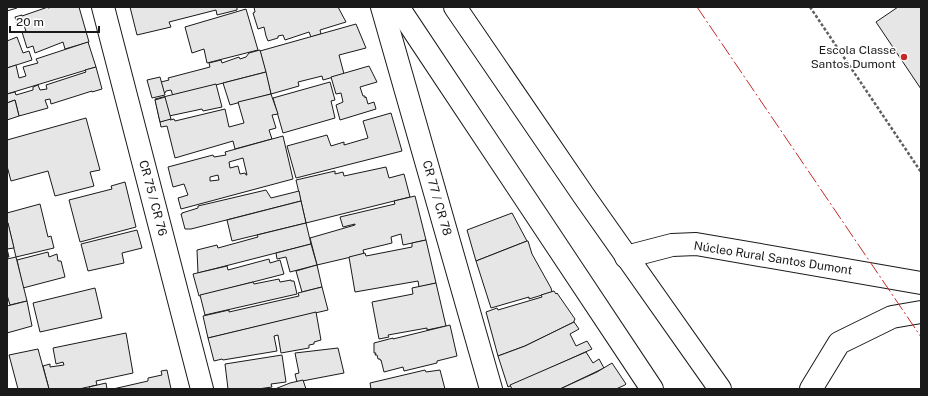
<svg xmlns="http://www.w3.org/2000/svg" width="928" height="396" font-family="'Public Sans',sans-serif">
  <rect width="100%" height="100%" fill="#fff"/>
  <!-- building -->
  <g fill="#e6e6e6" stroke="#1a1a1a" fill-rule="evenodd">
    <path d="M7,7H17V8L7,11Z"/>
    <path d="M48,7V8L52,7H79L89,42L65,49L63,42L35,53L33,46L27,48L22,32L26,31L23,23L17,25L15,17L22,15V16Z"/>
    <path d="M130,7H237V10L217,15L216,10L169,22L171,27L137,35Z"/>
    <path d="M254,7H338L346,22L320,30L321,34L311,37L309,32L285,40L283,35L278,36V38L268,41L266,36L264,27L258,29L253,13L255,12Z"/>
    <path d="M898,7H921V89L876,22Z"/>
    <path d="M246,9L258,50L207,63L204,49L192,53L185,27Z"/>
    <path d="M356,24L366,48L339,55L344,74L323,80L322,76L298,82L299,86L271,94L260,51Z"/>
    <path d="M17,37L23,53L29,51L32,60L7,68V41Z"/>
    <path d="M88,42L96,67L7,94V68L16,65L19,78L26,76L23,67L38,63L36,59Z"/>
    <path d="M260,50L266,72L173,96L171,90L166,91L165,93H163L161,82L169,80L168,78L210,67L209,63L221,60L222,63L239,57L240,59L246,57L249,53Z"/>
    <path d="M369,66L377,82L360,87L363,96H365V98L366,97L368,104L374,102L376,109L340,120L336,105L343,102L341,93L336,94L331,77Z"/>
    <path d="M96,67L102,89L92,92V91L51,104L50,99L45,100L48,108L19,116L15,100L7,103V94L15,92L16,95L33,90V87L38,85L40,90L47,89L46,85L86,72L85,70Z"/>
    <path d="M266,72L271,94L230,105L223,83Z"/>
    <path d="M160,77L165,95L152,98L147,80Z"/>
    <path d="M330,82L335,100L331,101L335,118L283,133L273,98Z"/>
    <path d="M216,84L222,107L203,111L202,109L169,116L170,119L160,122L155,99Z"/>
    <path d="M271,94L278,114L272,115L276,128L269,130L272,139L235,149L233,141L175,158L167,126L161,127L160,122L169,119L170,120L174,119L175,121L225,109L229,127L244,123L238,102Z"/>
    <path d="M165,97L171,119L160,122L155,100Z"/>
    <path d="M15,100L19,116L7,120V103Z"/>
    <path d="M391,113L402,151L296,178L287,146L327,135L331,146L344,142V145L368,138L363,121Z"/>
    <path d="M86,118L100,170L90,172L94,186L55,196L48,171L11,181L7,166V140Z"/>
    <path d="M283,136L293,179L181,209L178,198L188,195L184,184L173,187L168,167L213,155L214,157L226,155L225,152ZM243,158L247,175H246L245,173L240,174L238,166L230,168L229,162ZM218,175L219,180L210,181V177Z"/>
    <path d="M386,167L389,178L404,174L410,197L306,223L296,180L335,171V174L343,172L344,176Z"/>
    <path d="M125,182L136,227L80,242L69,200L112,189L111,186Z"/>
    <path d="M266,190L271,198L299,191L301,201L191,229H185L181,214H182V213L198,208V206Z"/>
    <path d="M415,196L426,240L403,245L401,234L391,237L392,243L363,250L364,254L317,265L310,238L355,225V224L343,227L340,217L395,204L394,201Z"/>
    <path d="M301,201L306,223L232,241L227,220Z"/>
    <path d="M40,204L48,237L51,236L54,248L16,257L7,220V213Z"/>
    <path d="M512,213L527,241L476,261L467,230Z"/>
    <path d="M7,223H8L14,248L7,249L9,257H7Z"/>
    <path d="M306,223L311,244L198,273L197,250L217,245L218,248L258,237L257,235Z"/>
    <path d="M137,230L142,248L122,253L124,263L88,271L81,244Z"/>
    <path d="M426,240L436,283L419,287L418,281L355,292L349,257L365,253L366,256L412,247V243Z"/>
    <path d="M527,241H528L532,254L551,288L552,292L529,299V297L491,308L476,261Z"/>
    <path d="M311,244L317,265L290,272L286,257L277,259L276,253Z"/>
    <path d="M48,252L49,257L57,254L58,261H61L65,277L23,288L17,260Z"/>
    <path d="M16,257L27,301L10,305L7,295V259Z"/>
    <path d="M269,259L270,263L280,260L284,274L199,296L193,274L227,266L228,270Z"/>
    <path d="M317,265L322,287L302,292L296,271Z"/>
    <path d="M279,279L280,282L291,280V281H294L297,294L205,315L200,295L253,282L254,284Z"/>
    <path d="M436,283L446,326L427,330V328L388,335L389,337L379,339L372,302L413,294L412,288Z"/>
    <path d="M322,287L328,310L208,338L203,316L229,310V312L299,296L298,293Z"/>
    <path d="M95,288L102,318L40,332L33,303Z"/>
    <path d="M554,291L556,294L557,293L575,319L574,321V322L525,346L498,356L486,312L497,308L498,310L542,297L541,295Z"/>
    <path d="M27,301L32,326L7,333V306Z"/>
    <path d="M316,312L321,340L314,342V344L309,345V348L281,353L278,335L274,336L277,351L223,360L222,359L214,361L208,338Z"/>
    <path d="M574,322L579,329L570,334L576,346L587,341L592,349L508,387L498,356L525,346Z"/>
    <path d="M450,325L457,356L437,361V363L404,371L403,367L384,372L381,360H380V359H378L377,355H375L376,353H374V343L393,338V339Z"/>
    <path d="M126,333L133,373L96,381L97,385L79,389H49L43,366L50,364V367L64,365L63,362L56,364L53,348Z"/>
    <path d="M338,348L344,373L297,382L295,374L299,373L295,353Z"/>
    <path d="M38,349L49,389H18L9,355Z"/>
    <path d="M586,352L593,363L599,359L604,368L560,389H512L510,385Z"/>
    <path d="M282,355L286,382L271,384L272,387L258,389H228L225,364Z"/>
    <path d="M612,363L626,384L625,385L616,389H560L597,372Z"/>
    <path d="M167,370L171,389H113L148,381V378L162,375L161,371Z"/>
    <path d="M425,370L426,372L440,370L445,389H371L370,383Z"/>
    <path d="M303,380L306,389H275L290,383Z"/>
    <path d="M106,383L107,389H90L89,387Z"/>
  </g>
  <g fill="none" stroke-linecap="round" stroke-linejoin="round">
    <!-- minor casing -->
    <g stroke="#1a1a1a" stroke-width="24">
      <g id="minor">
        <path d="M103,7L202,389"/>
        <path d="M382,7L491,389"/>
        <path d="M398,7L652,389"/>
        <path d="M626,257L672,245L696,244L921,283"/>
        <path d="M811,389L839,343L892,317L921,312"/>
      </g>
    </g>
    <!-- major casing -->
    <g stroke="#1a1a1a" stroke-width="24">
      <path id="major" d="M455,7L584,196L720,389"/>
    </g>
    <!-- path -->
    <path stroke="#5f5f5f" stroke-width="2.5" stroke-dasharray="3 2" stroke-linecap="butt" d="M810,7L921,172"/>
    <!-- minor -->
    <use href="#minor" stroke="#fff" stroke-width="22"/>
    <!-- major -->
    <use href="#major" stroke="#fff" stroke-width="22"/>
    <!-- power -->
    <path stroke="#c62828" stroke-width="1" stroke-dasharray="14 3 2 3" stroke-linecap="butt" d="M697,7L921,337"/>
  </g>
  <!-- markers -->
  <circle fill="#c62828" stroke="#fff" stroke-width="1.5" cx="904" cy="57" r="4"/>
  <g text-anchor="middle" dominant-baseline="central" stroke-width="3" stroke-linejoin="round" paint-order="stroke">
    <!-- poi labels -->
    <g font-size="12" fill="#1a1a1a" stroke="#fff" text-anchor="end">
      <text x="896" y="50">Escola Classe<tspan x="896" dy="14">Santos Dumont</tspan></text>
    </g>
    <!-- street labels -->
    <g font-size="12" fill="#1a1a1a" stroke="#fff">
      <text transform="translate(153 198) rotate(75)">CR 75 / CR 76</text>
      <text transform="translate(437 198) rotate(74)">CR 77 / CR 78</text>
      <text transform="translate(773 258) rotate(9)">Núcleo Rural Santos Dumont</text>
    </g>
  </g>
  <!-- border -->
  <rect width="928" height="396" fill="none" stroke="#1a1a1a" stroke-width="16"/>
  <!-- scale -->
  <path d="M10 26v6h89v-6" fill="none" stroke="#1a1a1a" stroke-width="2"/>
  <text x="16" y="26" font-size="12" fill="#1a1a1a" stroke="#ffffff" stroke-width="3" paint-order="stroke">20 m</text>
</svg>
